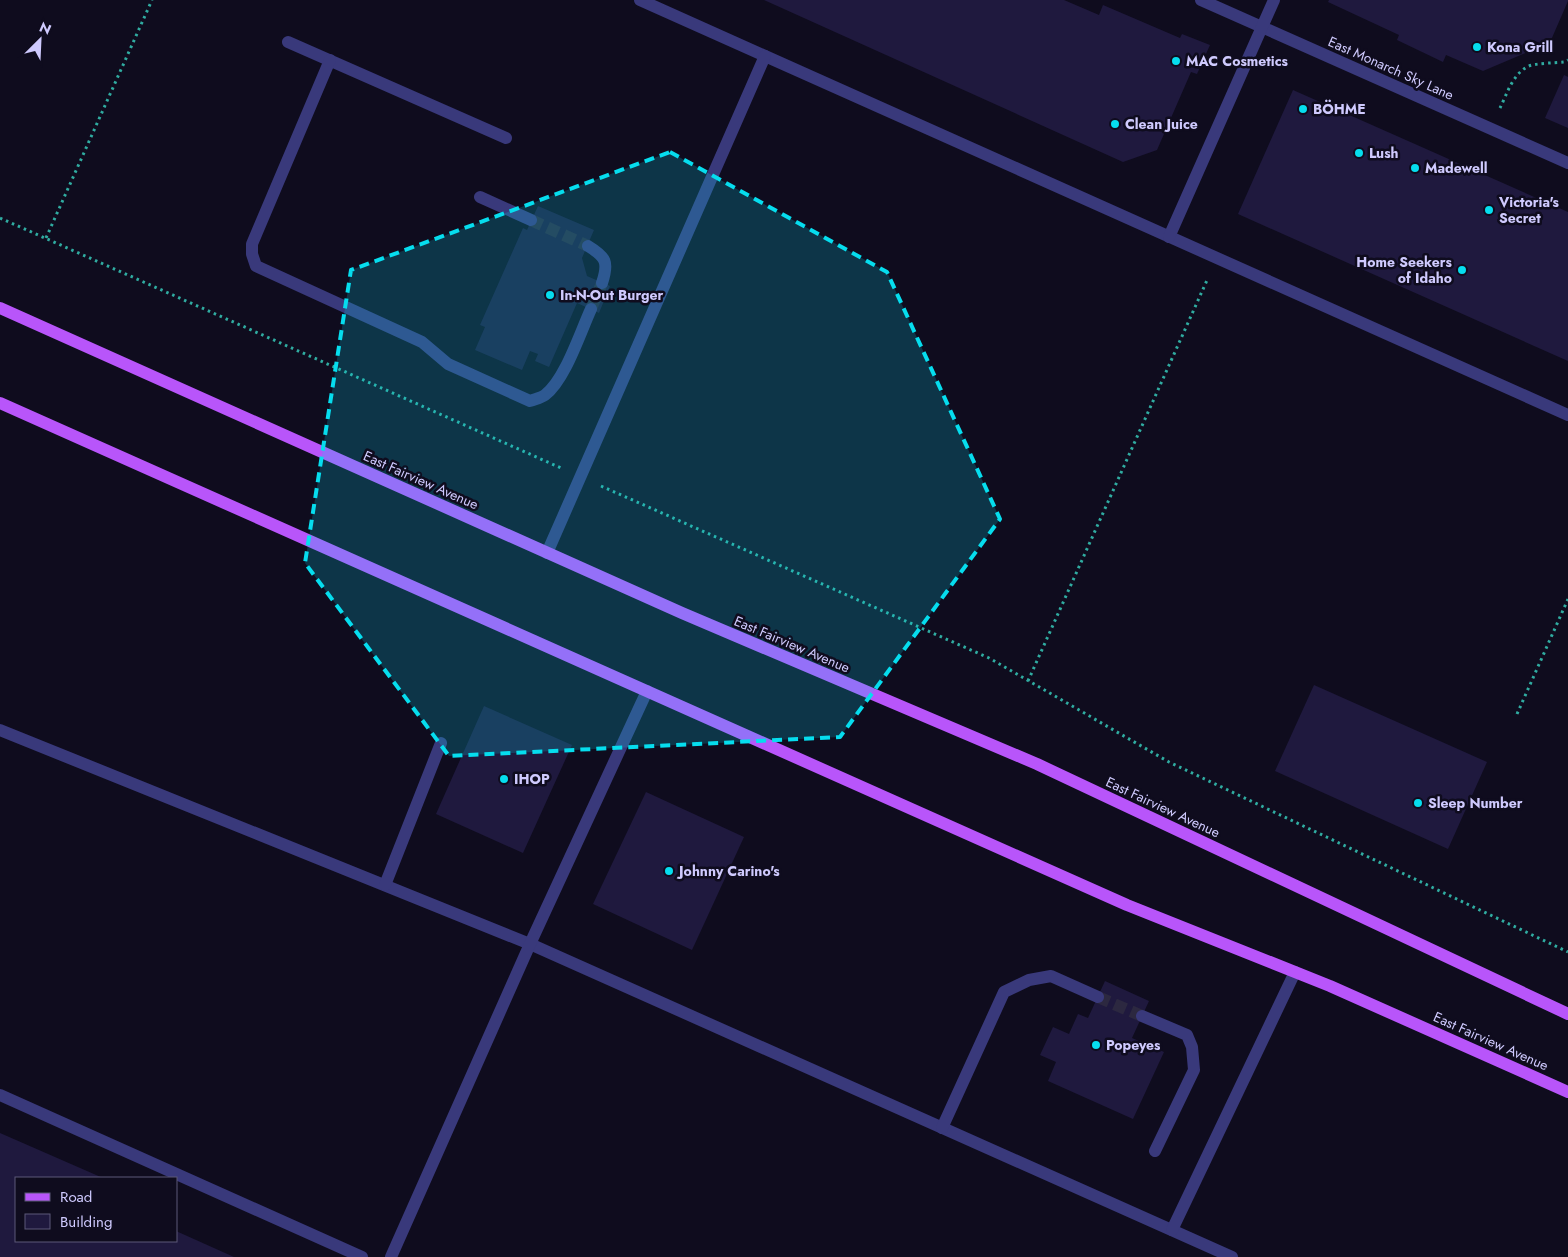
<svg xmlns="http://www.w3.org/2000/svg" width="1568" height="1257" font-family="Jost,sans-serif">
  <rect width="100%" height="100%" fill="#0f0c1e"/>
  <!-- building -->
  <g fill="#1f193e">
    <path d="M764,0H1064L1099,15L1103,5L1180,38L1182,34L1210,45L1197,74L1191,72L1157,150L1123,162Z"/>
    <path d="M1329,0H1568V1L1548,47L1533,40L1528,52L1483,71L1446,55L1443,62L1397,40L1399,35L1328,2Z"/>
    <path d="M1564,75L1568,77V128L1545,118Z"/>
    <path d="M1293,90L1568,212V361L1238,214Z"/>
    <path d="M538,206L594,230L582,258L587,276L610,286L599,313L577,303L549,367L535,361L538,354L530,351L522,370L475,350L485,327L480,325L523,228L527,230Z"/>
    <path d="M1314,685L1487,762L1448,849L1275,771Z"/>
    <path d="M484,706L572,745L523,853L436,814Z"/>
    <path d="M646,792L744,837L692,950L593,904Z"/>
    <path d="M1105,981L1149,1001L1132,1038L1164,1052L1133,1119L1048,1081L1056,1062L1040,1055L1053,1027L1069,1034L1078,1014L1088,1018Z"/>
    <path d="M0,1133L103,1178H16V1241H176V1231L234,1257H0Z"/>
  </g>
  <g fill="none" stroke-linecap="round" stroke-linejoin="round">
    <!-- minor-tunnel -->
    <g stroke="#2c2840" stroke-width="12" stroke-dasharray="12 6" stroke-linecap="butt">
      <path d="M531,220L588,246"/>
      <path d="M591,309L602,283"/>
      <path d="M1098,997L1142,1016"/>
    </g>
    <!-- path -->
    <g stroke="#30aca1" stroke-width="3" stroke-dasharray="2.5 4" stroke-linecap="butt">
      <path d="M1500,108C1507,94 1513,73 1529,66C1537,63 1555,63 1564,62L1568,60"/>
      <path d="M0,218L561,468"/>
      <path d="M46,238L152,0"/>
      <path d="M601,486L989,658L1169,762L1568,952"/>
      <path d="M1028,681L1208,278"/>
      <path d="M1517,714L1568,599"/>
    </g>
    <!-- minor -->
    <g stroke="#39397b" stroke-width="12">
      <path d="M640,0L1568,415"/>
      <path d="M1201,0L1568,163"/>
      <path d="M288,42L506,138"/>
      <path d="M330,60L252,244V254L256,266L422,342L448,364L530,401C535,399 541,398 545,395C565,380 580,333 591,309"/>
      <path d="M480,197L531,220"/>
      <path d="M1169,237L1274,0"/>
      <path d="M588,246C606,257 609,262 602,283"/>
      <path d="M547,553L765,56"/>
      <path d="M0,730L530,944L1232,1257"/>
      <path d="M385,885L441,743"/>
      <path d="M1142,1016L1187,1035L1192,1047L1194,1070L1155,1151"/>
      <path d="M0,1095L362,1257"/>
      <path d="M942,1128L1004,992L1029,980L1051,976L1098,997"/>
      <path d="M1172,1230L1295,972"/>
      <path d="M391,1257L530,944L647,691"/>
    </g>
    <!-- major -->
    <g stroke="#b855fa" stroke-width="12">
      <path d="M0,308L682,613L1037,764L1568,1014"/>
      <path d="M0,403L1127,905L1330,986L1568,1092"/>
    </g>
  </g>
  <!-- marked area -->
  <path fill="#06ddee" fill-opacity="0.2" stroke="#06ddee" stroke-width="4" stroke-dasharray="10 6" stroke-linejoin="round" d="M670,152L887,272L1000,519L840,737L449,756L305,563L351,270Z"/>
  <!-- markers -->
  <g fill="#06ddee" stroke="#0f0c1e" stroke-width="2">
    <circle cx="1477" cy="47" r="5"/>
    <circle cx="1176" cy="61" r="5"/>
    <circle cx="1303" cy="109" r="5"/>
    <circle cx="1115" cy="124" r="5"/>
    <circle cx="1359" cy="153" r="5"/>
    <circle cx="1415" cy="168" r="5"/>
    <circle cx="1489" cy="210" r="5"/>
    <circle cx="1462" cy="270" r="5"/>
    <circle cx="550" cy="295" r="5"/>
    <circle cx="504" cy="779" r="5"/>
    <circle cx="1418" cy="803" r="5"/>
    <circle cx="669" cy="871" r="5"/>
    <circle cx="1096" cy="1045" r="5"/>
  </g>
  <g text-anchor="middle" dominant-baseline="central" stroke-width="5" stroke-linejoin="round" paint-order="stroke">
    <!-- poi labels -->
    <g font-size="14" font-weight="bold" fill="#cfcafe" stroke="#0f0c1e" text-anchor="start">
      <text x="1487" y="47">Kona Grill</text>
      <text x="1186" y="61">MAC Cosmetics</text>
      <text x="1313" y="109">BÖHME</text>
      <text x="1125" y="124">Clean Juice</text>
      <text x="1369" y="153">Lush</text>
      <text x="1425" y="168">Madewell</text>
      <text x="1499" y="202">Victoria's<tspan x="1499" dy="16">Secret</tspan></text>
      <text x="1452" y="262" text-anchor="end">Home Seekers<tspan x="1452" dy="16">of Idaho</tspan></text>
      <text x="560" y="295">In-N-Out Burger</text>
      <text x="514" y="779">IHOP</text>
      <text x="1428" y="803">Sleep Number</text>
      <text x="679" y="871">Johnny Carino's</text>
      <text x="1106" y="1045">Popeyes</text>
    </g>
    <!-- street labels -->
    <g font-size="14" fill="#cfcafe" stroke="#0f0c1e">
      <text transform="translate(1391 68) rotate(24)">East Monarch Sky Lane</text>
      <text transform="translate(421 480) rotate(24)">East Fairview Avenue</text>
      <text transform="translate(792 644) rotate(23)">East Fairview Avenue</text>
      <text transform="translate(1163 807) rotate(25)">East Fairview Avenue</text>
      <text transform="translate(1491 1041) rotate(24)">East Fairview Avenue</text>
    </g>
  </g>
  <!-- legend -->
  <rect x="15" y="1177" width="162" height="65" fill="#0f0c1e" stroke="#5c5878"/>
  <rect x="25" y="1193" width="25" height="8" fill="#b855fa" stroke="#5c5878"/>
  <text x="60" y="1202" font-size="15" fill="#cfcafe">Road</text>
  <rect x="25" y="1214" width="25" height="15" fill="#1f193e" stroke="#5c5878"/>
  <text x="60" y="1227" font-size="15" fill="#cfcafe">Building</text>
  <!-- north arrow -->
  <g transform="translate(40 40) rotate(24)" stroke="#0f0c1e" stroke-width="4" paint-order="stroke">
  <path d="M0-4L9 19L0 12L-9 19Z" fill="#cfcafe"/>
  <text y="-8" font-size="14" font-weight="bold" text-anchor="middle" fill="#cfcafe">N</text>
  </g>
</svg>
